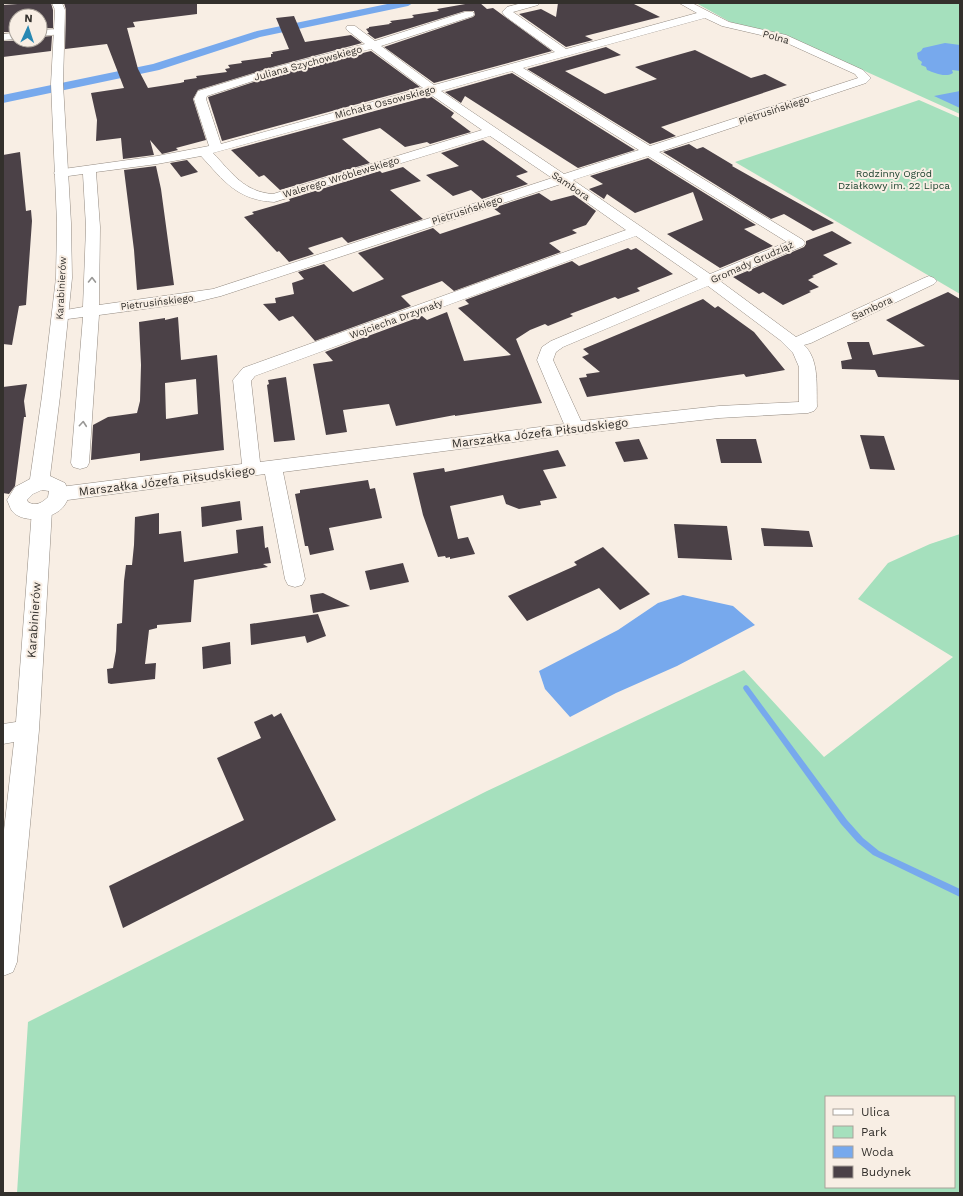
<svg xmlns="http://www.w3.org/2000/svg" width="963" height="1196" font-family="'Work Sans',sans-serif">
  <rect width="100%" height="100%" fill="#f8eee4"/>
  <!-- green -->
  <g fill="#a5e0bd" fill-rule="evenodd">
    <path d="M696,3H960V114L785,35L732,23Z"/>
    <path d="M919,100L960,118V294L735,162Z"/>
    <path d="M960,534V1193H17L28,1022L487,791L744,670L824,757L953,657L858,599L888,563L930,544ZM826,1097H954V1187H826Z"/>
  </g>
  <!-- water -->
  <g fill="#77a9ed">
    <path d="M945,43L960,45V71L952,70L953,73C945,78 935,73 927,70L926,67L921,65L922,62L918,59L917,53L921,51L923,48Z"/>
    <path d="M960,91V108L934,96Z"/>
    <path d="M683,595L733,606L755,625L677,666L616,693L570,717L545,689L539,671L618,630L658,603Z"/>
  </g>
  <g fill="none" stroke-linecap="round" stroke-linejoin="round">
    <!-- stream -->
    <path fill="#77a9ed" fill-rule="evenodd" d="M746,685L748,686L847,820L863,838L879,851L960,889V897L873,855L857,842L841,824L744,690L743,688L744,686Z"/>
    <!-- canal -->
    <path fill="#77a9ed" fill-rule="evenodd" d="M392,3H413L408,6L260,37L159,70L3,103V95L153,64L257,31Z"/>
  </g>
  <!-- building -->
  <g fill="#4b4147" fill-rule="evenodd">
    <path d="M32,3H51L53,10V28H40V16H16V32H3V5Z"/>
    <path d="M64,3H197V14L133,22L135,27L127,28L138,69L148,88L180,83L184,82V80L197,78L196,76L227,72L225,69L230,68L228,65L242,63L241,61L271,57V54H273L272,52L289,49L276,18L294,16L305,42L351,35L362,43L276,66L198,90L193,99L206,140L176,148L178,150L162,154L150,140L154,155L123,159L121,138L96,141L97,120L91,93L124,88L107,44L65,49L66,10Z"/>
    <path d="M471,3H480L487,9L493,8L552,51L434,83L384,47L473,17L475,15L474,11H465L375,39L367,33H369L366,29L369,28V27L390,24L389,23H392L390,21L412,18L414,17L412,15L439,11L437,9Z"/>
    <path d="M558,3H632L660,17L585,36L593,40L566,47L519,14L541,9L556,17Z"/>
    <path d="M52,36L51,51L3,57V41L40,40V37Z"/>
    <path d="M606,47L621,55L565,71L605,94L657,79L635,67L695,50L751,78L765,74L787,85L661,127L676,136L650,144L527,69Z"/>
    <path d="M371,51L420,87L222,141L208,97L284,72Z"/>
    <path d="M512,73L635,150L578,168L465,96L461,103L445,92Z"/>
    <path d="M430,96L454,113L451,117L471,132L430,144L427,142L405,147L380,128L342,139L370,163L280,190L264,175L259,177L231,150Z"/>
    <path d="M483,140L528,172L516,176L528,184L482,199L471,190L453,196L426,175L459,166L441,153Z"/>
    <path d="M689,144L697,149L703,147L733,165L732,166L834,223L813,231L784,214L771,219L663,152Z"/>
    <path d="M20,152L26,211L31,210L32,221L26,305L19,306L12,345L3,344V155Z"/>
    <path d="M648,158L756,225L744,229L773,246L720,268L667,234L703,220L693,192L635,213L607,194L604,199L589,189L603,184L590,176Z"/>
    <path d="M187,160L198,172L181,177L170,163Z"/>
    <path d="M156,166L161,189L174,285L137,290L134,250L124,170Z"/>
    <path d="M403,167L421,181L390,190L423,219L348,243L342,237L308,248L314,254L289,262L279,251L277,252L244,217L254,214L252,212L290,201L289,199L380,171L382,173Z"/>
    <path d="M539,193L551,201L574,195L596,211L586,225L572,230L577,233L549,243L561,252L454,291L442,281L401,296L411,306L315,341L293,316L279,321L263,304L276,303L275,298L294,294L292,283L304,279L298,272L324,264L353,292L384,279L358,253L433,228L440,234L494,216L501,214L493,208Z"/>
    <path d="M832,231L852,243L823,255L838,264L812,276L814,277L808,280L819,287L809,291L811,292L783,305L763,292L759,294L733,277L804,247L806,244V241Z"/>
    <path d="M628,248L631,250L636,248L673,274L637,288L640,291L618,299L615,297L570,314L573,316L548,326L545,324L530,330L516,339L542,403L455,416V415L396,426L389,404L343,410L347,432L326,435L313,364L333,361L325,352L422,316L427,320L447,312L464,361L511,355L458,308L469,304L465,300L572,261L579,266Z"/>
    <path d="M948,292L960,299V380L878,377L875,370L842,369L841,361L852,359L847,342H869L873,355L925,346L886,320Z"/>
    <path d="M703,299L715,308L718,306L754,332L785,370L746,377L744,374L587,397L579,378L587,377L586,374L600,372L582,357L589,354L583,349Z"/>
    <path d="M178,317L181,360L217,355L224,450L140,461V453L91,460L93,425L108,417L137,413L140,401L141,365L139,322L165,318V320ZM196,379L198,414L166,419L165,383Z"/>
    <path d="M286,377L295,440L274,442L267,385L269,384L268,380Z"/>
    <path d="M27,384L24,401L26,417H24L15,486L9,494L3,493V387Z"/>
    <path d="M860,435L884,436L895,470L870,469Z"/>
    <path d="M639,439L648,459L624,462L615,442Z"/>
    <path d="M716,439H756L762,463H721Z"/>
    <path d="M558,450L566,466L543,470L557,498L540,501L541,505L519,509L506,504L503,495L450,506L458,539L468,537L475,554L450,559V557L446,558L445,556L438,557L423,515L413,473L444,468L445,472Z"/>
    <path d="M368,480L370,489L375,488L382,518L329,528L334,550L310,555L308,546H305L295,494L300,493V490Z"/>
    <path d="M240,501L242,520L202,527L201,507Z"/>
    <path d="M159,513V534L181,531L184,562L238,553L236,530L263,526L265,548L268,547L271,563L263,564L268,567L194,580L191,622L157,625V628L149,630L145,664L156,663L155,679L111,684L108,683L107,669L113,668L116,651L117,624L122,623L124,581L126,565H132L134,545L135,517Z"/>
    <path d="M674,524L727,526L732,560L678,558Z"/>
    <path d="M761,528L809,531L813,547L764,546Z"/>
    <path d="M603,547L650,594L620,610L599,588L527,621L508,596L577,565L574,562Z"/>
    <path d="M403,563L409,582L370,590L365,571Z"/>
    <path d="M323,593L350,606L313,613L310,595Z"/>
    <path d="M318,614L326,636L307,643L305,636L251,645L250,624Z"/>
    <path d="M230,642L231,664L203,669L202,647Z"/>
    <path d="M281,713L336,820L123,928L109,886L244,820L217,758L261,738L254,722L272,714L274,717Z"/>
  </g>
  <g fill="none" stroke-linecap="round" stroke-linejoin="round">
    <!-- minor casing -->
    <g stroke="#948b82" stroke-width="1">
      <g id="minor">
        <path d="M522,3H539L538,5L513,12L566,49L697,13L679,3H692L729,22L786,35L863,70L871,78L866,83L659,152L803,240L805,243L803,246L720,281L796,337L924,278L929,276L934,278L937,281L934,284L811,343L804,345C820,360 816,388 817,407L814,411L808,413L719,418L575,434L283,472L305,579L302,585L295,587L288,585L285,579L265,474L60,501L53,499L50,494L53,489L60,487L242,464L233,380L243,368L626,230L561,184L221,296L196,302L99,315L89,463L87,467L80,469L73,467L71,463L83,317L60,320L54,318L52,315L54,312L83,307L86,227L83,174L61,177L56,176L54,173L56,170L157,156L209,146L194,99L198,91L276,67L365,44L347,30L346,28L347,26H355L375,41L465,12H473L474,14L473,16L381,46L434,85L555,52L505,16L502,12L507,7ZM705,18L722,26L778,39L855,74L858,78L650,146L523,68ZM371,49L423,88L221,144L206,99L207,96L284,71ZM512,71L639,150L564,174L441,91ZM430,94L482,130L273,194C244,192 232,173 213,153ZM490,136L552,178L213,289L99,305L100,227L96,172L157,164L201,156C224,181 237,200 274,202ZM648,156L787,242L710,274L573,180ZM636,236L698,279L551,341L542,347L537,360L564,424L260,462L251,381L255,376ZM708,286L780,340L793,353L799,367V402L719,406L581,421L553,360L556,352L563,347Z"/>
        <path d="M59,29L64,32L63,34L40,36V30Z"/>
        <path d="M16,33V39L3,40V34Z"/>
        <path d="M42,503L49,505L52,510L39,730L17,962L13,972L3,976V839L14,742L3,744V724L16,722L32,510L35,505Z"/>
      </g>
    </g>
    <!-- secondary casing -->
    <g stroke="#948b82" stroke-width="1">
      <path id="secondary" d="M52,3H62L65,10L63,84L71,223L72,278L60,396L50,476L65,483L70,495C68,499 66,503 64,506C54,519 24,525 12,511C10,508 9,504 7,500L15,487L30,479L42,396L56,278L57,223L51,84L55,10ZM42,490L49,491L48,497C43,502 36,507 28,502L27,500L33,494Z"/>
    </g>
    <!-- minor -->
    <use href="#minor" fill="#fff" fill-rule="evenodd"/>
    <!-- secondary -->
    <use href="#secondary" fill="#fff" fill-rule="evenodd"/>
  </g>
  <!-- one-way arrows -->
  <defs><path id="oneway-chevron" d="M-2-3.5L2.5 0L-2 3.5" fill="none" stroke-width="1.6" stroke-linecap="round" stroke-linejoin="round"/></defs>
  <g stroke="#999896">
    <use href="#oneway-chevron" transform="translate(92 280) rotate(-89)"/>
    <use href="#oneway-chevron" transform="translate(83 424) rotate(-85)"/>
  </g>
  <g text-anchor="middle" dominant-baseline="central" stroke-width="4" stroke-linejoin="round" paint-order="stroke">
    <!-- far-street labels -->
    <g font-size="10" fill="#33302c" stroke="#f8eee4">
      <text transform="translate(776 37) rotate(16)">Polna</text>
      <text transform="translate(308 63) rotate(-15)">Juliana Szychowskiego</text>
      <text transform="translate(385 102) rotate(-15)">Michała Ossowskiego</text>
      <text transform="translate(774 110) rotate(-18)">Pietrusińskiego</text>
      <text transform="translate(341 177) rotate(-17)">Walerego Wróblewskiego</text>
      <text transform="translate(571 186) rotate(34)">Sambora</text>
      <text transform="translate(467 210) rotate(-18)">Pietrusińskiego</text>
      <text transform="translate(752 262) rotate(-24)">Gromady Grudziąż</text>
      <text transform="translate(61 288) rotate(-87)">Karabinierów</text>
      <text transform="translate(157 302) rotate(-7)">Pietrusińskiego</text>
      <text transform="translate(872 308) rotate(-25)">Sambora</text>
      <text transform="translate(396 319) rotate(-20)">Wojciecha Drzymały</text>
    </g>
    <!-- far-park labels -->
    <g font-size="10" fill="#173d29" stroke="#f8eee4">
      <text x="894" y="173">Rodzinny Ogród<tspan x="894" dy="12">Działkowy im. 22 Lipca</tspan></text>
    </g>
    <!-- street labels -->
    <g font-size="12" fill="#33302c" stroke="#f8eee4">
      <text transform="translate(540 433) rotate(-7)">Marszałka Józefa Piłsudskiego</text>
      <text transform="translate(167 481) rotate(-7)">Marszałka Józefa Piłsudskiego</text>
      <text transform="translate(34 620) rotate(-86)">Karabinierów</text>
    </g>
  </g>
  <!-- border -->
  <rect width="963" height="1196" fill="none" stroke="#33302c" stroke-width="8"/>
  <!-- legend -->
  <rect x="825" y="1096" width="130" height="92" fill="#f8eee4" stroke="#a9a29a"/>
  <rect x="833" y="1109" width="20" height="6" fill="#ffffff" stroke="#a9a29a"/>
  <text x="861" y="1116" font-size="12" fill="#33302c">Ulica</text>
  <rect x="833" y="1126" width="20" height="12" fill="#a5e0bd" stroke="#a9a29a"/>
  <text x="861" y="1136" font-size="12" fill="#33302c">Park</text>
  <rect x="833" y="1146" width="20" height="12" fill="#77a9ed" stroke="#a9a29a"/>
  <text x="861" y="1156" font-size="12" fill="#33302c">Woda</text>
  <rect x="833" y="1166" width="20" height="12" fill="#4b4147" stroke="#a9a29a"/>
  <text x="861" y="1176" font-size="12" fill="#33302c">Budynek</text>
  <!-- north arrow -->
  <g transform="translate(28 28) rotate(3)"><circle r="19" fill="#f8eee4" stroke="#a9a29a"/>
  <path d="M0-3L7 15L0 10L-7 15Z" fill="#2888b3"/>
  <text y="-6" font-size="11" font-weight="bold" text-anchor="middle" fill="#33302c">N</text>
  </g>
</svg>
